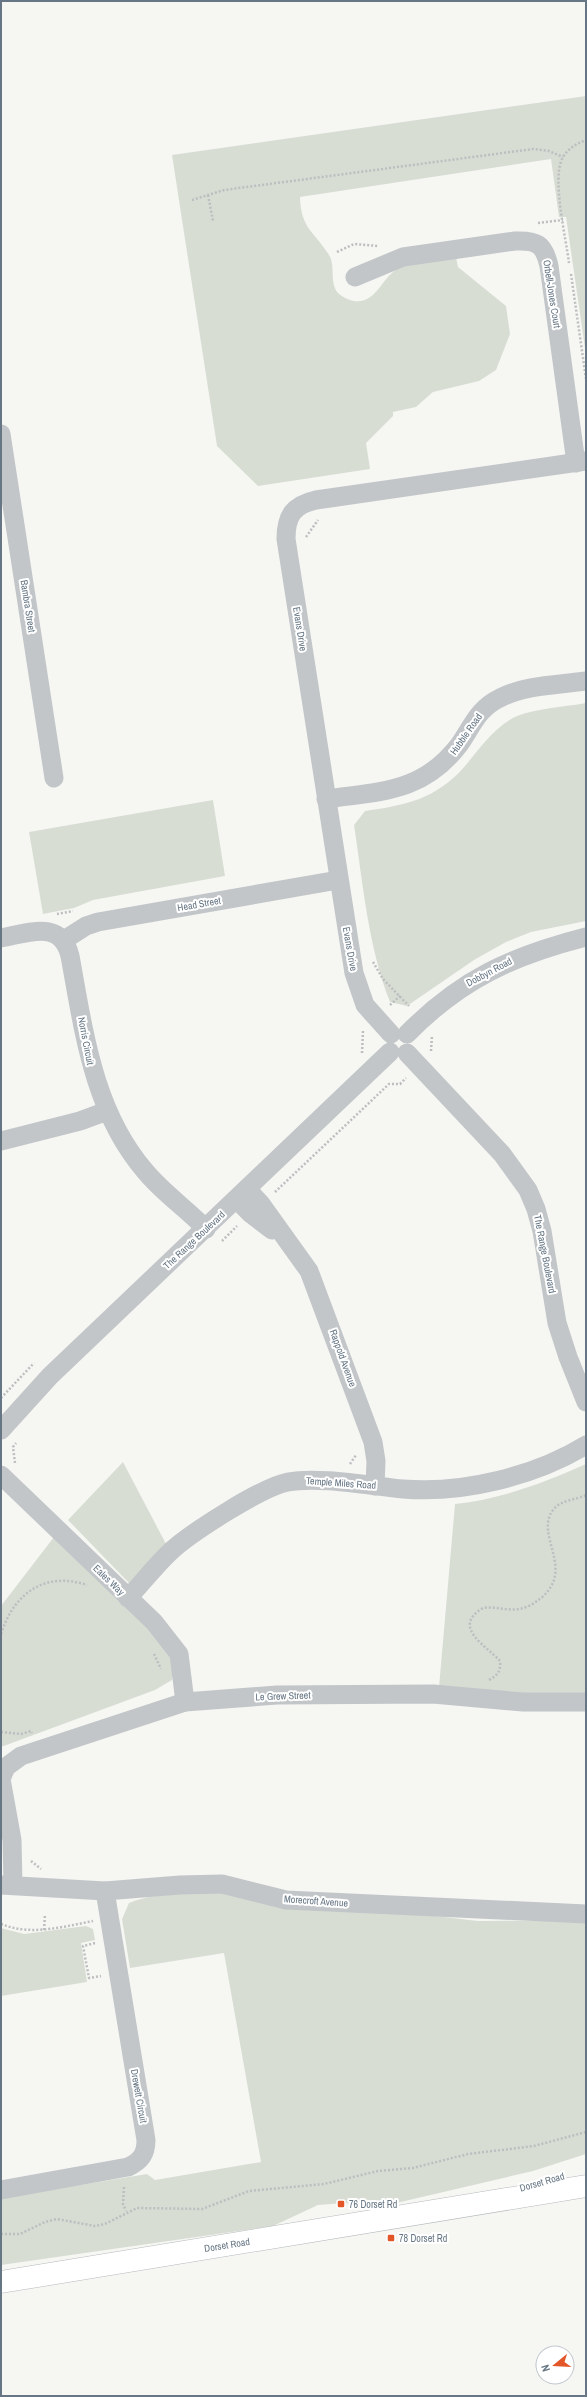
<svg xmlns="http://www.w3.org/2000/svg" width="587" height="2397" font-family="'Archivo Narrow',sans-serif">
  <rect width="100%" height="100%" fill="#f6f7f3"/>
  <!-- green -->
  <g fill="#d8ddd4">
    <path d="M586,96V355L566,217H559L551,159L300,197C301,229 314,231 329,255C336,266 329,282 338,293C342,297 349,300 354,301C376,304 381,279 396,270C410,261 440,260 456,257L458,267L506,306L510,334L496,370L479,381L433,392L416,407L393,412V416L366,443L370,469L258,486L217,446L172,155Z"/>
    <path d="M586,703V921L531,932L506,942L474,960L407,1006L390,1002C368,946 363,884 354,825L365,811C407,805 436,799 465,766C480,748 495,726 517,716C538,708 564,707 586,703Z"/>
    <path d="M213,800L225,876L93,900L74,908L43,914L29,832Z"/>
    <path d="M123,1462L166,1544L130,1584L68,1520Z"/>
    <path d="M586,1464V1695L521,1694L439,1687L455,1504C502,1499 543,1483 586,1464Z"/>
    <path d="M54,1537L165,1644L174,1662L172,1680L155,1690L1,1747V1606Z"/>
    <path d="M237,1893L478,1921L586,1920V2154L533,2171L379,2207L345,2203L318,2205L273,2226L1,2265V2198L147,2174L155,2180L261,2162L224,1953L130,1968L122,1919L129,1903C159,1890 204,1893 237,1893Z"/>
    <path d="M86,1926L93,1929L95,1940L81,1943L87,1982L1,1996V1928L24,1934Z"/>
  </g>
  <g fill="none" stroke-linecap="round" stroke-linejoin="round">
    <!-- primary casing -->
    <g stroke="#b5b9bd" stroke-width="23">
      <path id="primary" d="M1,2282L586,2186"/>
    </g>
    <!-- path -->
    <g stroke="#bcbec0" stroke-width="2.5" stroke-dasharray="2 2" stroke-linecap="butt">
      <path d="M208,195L213,221"/>
      <path d="M192,200L224,190L533,149L549,151L563,157"/>
      <path d="M538,223L563,220"/>
      <path d="M337,252L354,244L378,246"/>
      <path d="M569,263C566,238 552,180 562,159C567,149 576,144 586,140"/>
      <path d="M571,274L586,379"/>
      <path d="M306,537L318,520"/>
      <path d="M57,914L73,911"/>
      <path d="M373,962L383,979L409,1006"/>
      <path d="M390,1005L400,996"/>
      <path d="M431,1051L432,1036"/>
      <path d="M362,1053L363,1031"/>
      <path d="M275,1192L389,1084H400L406,1078"/>
      <path d="M222,1241L237,1226"/>
      <path d="M1,1398L34,1363"/>
      <path d="M15,1463L13,1447L16,1443"/>
      <path d="M350,1464L356,1455"/>
      <path d="M1,1634C14,1593 45,1571 87,1585"/>
      <path d="M154,1654L161,1669"/>
      <path d="M489,1680C498,1675 501,1671 500,1661C488,1647 450,1627 483,1608C495,1606 507,1611 519,1609C527,1608 535,1603 541,1598C576,1569 534,1535 553,1510C560,1500 576,1500 586,1495"/>
      <path d="M1,1732L21,1734L31,1731L32,1733"/>
      <path d="M31,1861L41,1869"/>
      <path d="M1,1924C31,1936 62,1927 93,1921"/>
      <path d="M44,1930L45,1914"/>
      <path d="M95,1943L83,1946L89,1978L101,1976"/>
      <path d="M124,2187L123,2204L126,2211"/>
      <path d="M1,2234H20L45,2222L57,2219L95,2226L105,2224L137,2208L202,2209L249,2191L324,2184L378,2171L413,2168L468,2154L534,2146L586,2132"/>
    </g>
    <!-- street -->
    <g stroke="#c2c6c9" stroke-width="19">
      <path d="M355,277L403,257L515,241C537,240 544,244 549,266L576,463"/>
      <path d="M1,434L54,778"/>
      <path d="M326,799C381,791 422,793 459,745C472,727 477,709 500,698C525,685 558,685 586,681"/>
      <path d="M1,938C29,933 61,919 70,956C84,1032 93,1110 145,1171C163,1193 187,1209 206,1229"/>
      <path d="M64,940L86,926L98,922L338,880"/>
      <path d="M391,1034L365,1005L354,973L286,539C286,516 293,505 316,500L586,461"/>
      <path d="M407,1034C461,979 512,956 586,937"/>
      <path d="M407,1053L502,1154L528,1190L536,1209L542,1231L557,1323L568,1357L586,1402"/>
      <path d="M1,1141L80,1121L107,1111"/>
      <path d="M248,1190L261,1204L309,1271L373,1442L376,1461L375,1486"/>
      <path d="M237,1200L251,1214L272,1230"/>
      <path d="M1,1430L50,1376L390,1052"/>
      <path d="M1,1475L154,1622L179,1654L185,1702"/>
      <path d="M128,1598C143,1582 156,1565 171,1551C192,1532 262,1487 288,1482C318,1476 371,1486 403,1489C463,1494 535,1476 586,1445"/>
      <path d="M1,1885L105,1891L180,1885L222,1884L286,1900L586,1914"/>
      <path d="M13,1885L12,1840L1,1779L6,1767L21,1756L185,1702L277,1695L433,1694L523,1702H586"/>
      <path d="M1,2190L128,2167C141,2161 146,2154 146,2140L105,1891"/>
    </g>
    <!-- primary -->
    <use href="#primary" stroke="#fff" stroke-width="22"/>
  </g>
  <!-- markers -->
  <g fill="#e25628" stroke="#fff" stroke-width="1.5">
    <rect x="337" y="2200" width="8" height="8" rx="2"/>
    <rect x="387" y="2234" width="8" height="8" rx="2"/>
  </g>
  <g text-anchor="middle" dominant-baseline="central" stroke-width="4" stroke-linejoin="round" paint-order="stroke">
    <!-- street labels -->
    <g font-size="10" fill="#667684" stroke="#fff">
      <text transform="translate(552 294) rotate(81)">Orbell-Jones Court</text>
      <text transform="translate(28 606) rotate(81)">Bambra Street</text>
      <text transform="translate(300 629) rotate(81)">Evans Drive</text>
      <text transform="translate(466 734) rotate(-55)">Hubble Road</text>
      <text transform="translate(199 904) rotate(-10)">Head Street</text>
      <text transform="translate(350 949) rotate(80)">Evans Drive</text>
      <text transform="translate(489 972) rotate(-28)">Dobbyn Road</text>
      <text transform="translate(86 1041) rotate(79)">Norris Circuit</text>
      <text transform="translate(194 1240) rotate(-43)">The Range Boulevard</text>
      <text transform="translate(545 1254) rotate(79)">The Range Boulevard</text>
      <text transform="translate(343 1358) rotate(70)">Rappold Avenue</text>
      <text transform="translate(341 1483) rotate(4)">Temple Miles Road</text>
      <text transform="translate(109 1580) rotate(44)">Eales Way</text>
      <text transform="translate(283 1696) rotate(-2)">Le Grew Street</text>
      <text transform="translate(316 1901) rotate(4)">Morecroft Avenue</text>
      <text transform="translate(139 2096) rotate(80)">Drewett Circuit</text>
      <text transform="translate(542 2182) rotate(-16)">Dorset Road</text>
      <text transform="translate(227 2245) rotate(-9)">Dorset Road</text>
    </g>
    <!-- poi labels -->
    <g font-size="10" fill="#667684" stroke="#fff" text-anchor="start">
      <text x="349" y="2204">76 Dorset Rd</text>
      <text x="399" y="2238">78 Dorset Rd</text>
    </g>
  </g>
  <!-- border -->
  <rect width="587" height="2397" fill="none" stroke="#667684" stroke-width="4"/>
  <!-- north arrow -->
  <g transform="translate(555 2365) rotate(252)"><circle r="19" fill="#ffffff" stroke="#c2c8ce"/>
  <path d="M0-3L7 15L0 10L-7 15Z" fill="#e25628"/>
  <text y="-6" font-size="11" font-weight="bold" text-anchor="middle" fill="#667684">N</text>
  </g>
</svg>
